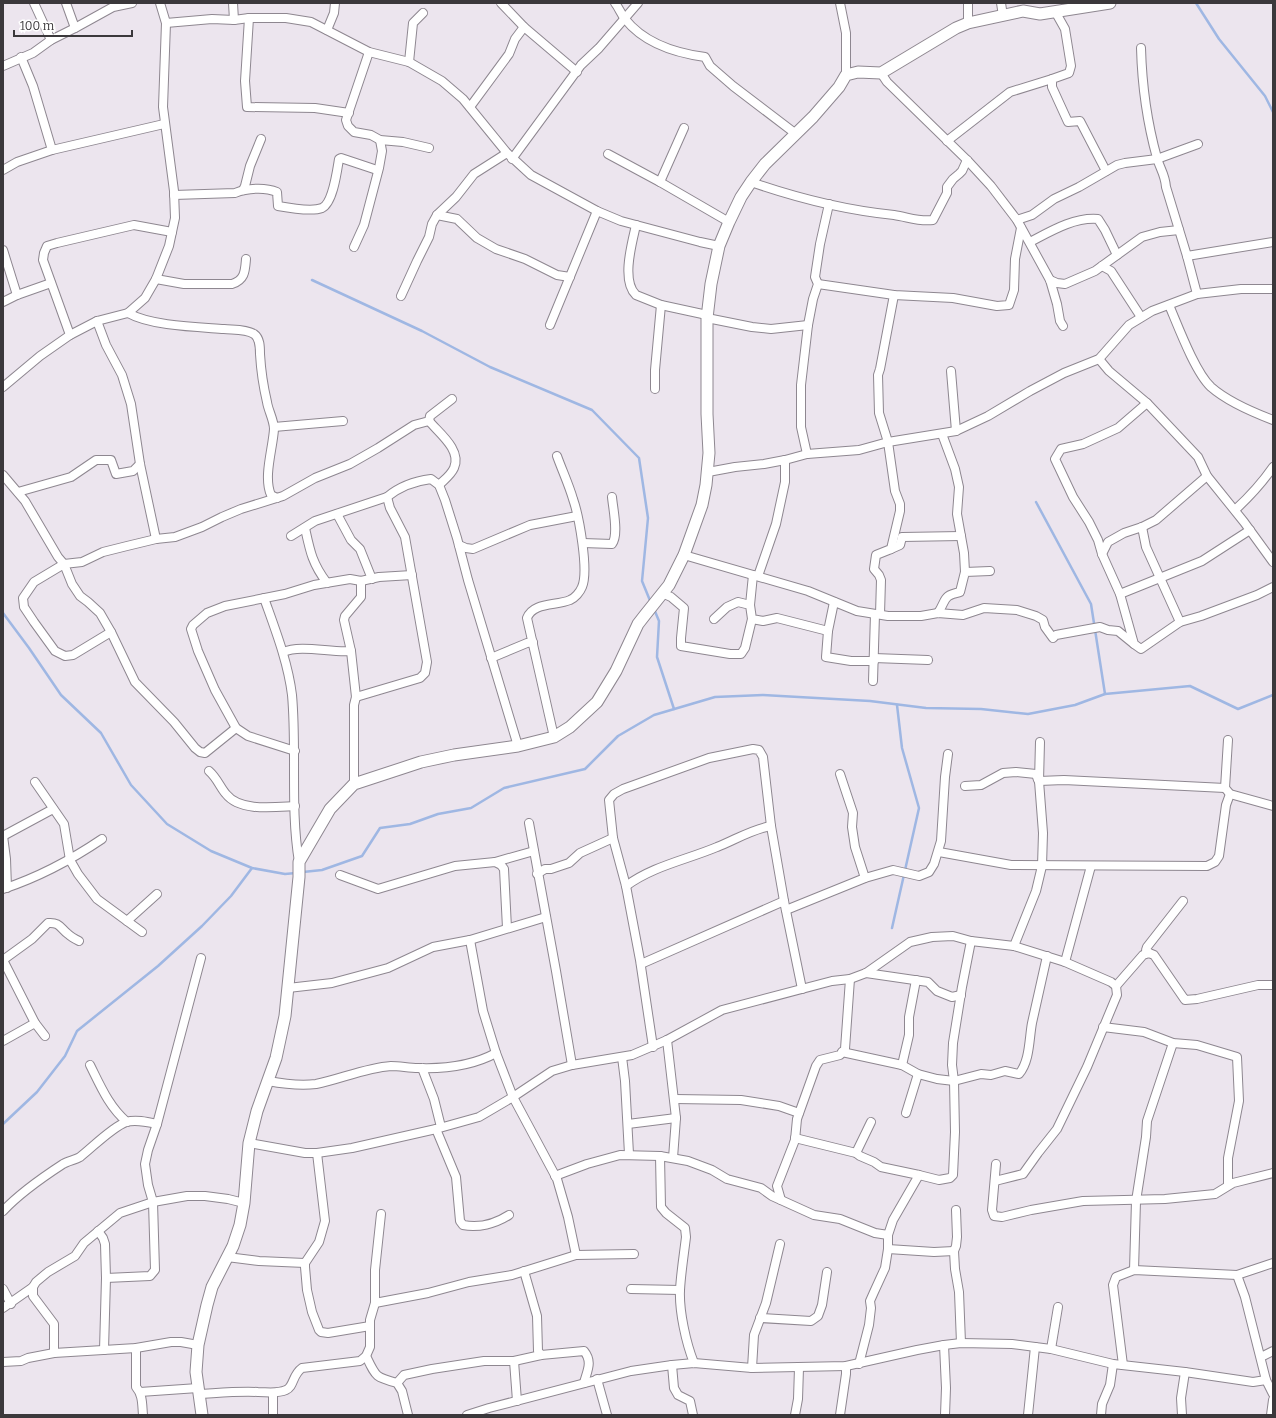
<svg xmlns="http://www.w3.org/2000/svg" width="1276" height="1418" font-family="Bitter,serif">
  <rect width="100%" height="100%" fill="#ece5ee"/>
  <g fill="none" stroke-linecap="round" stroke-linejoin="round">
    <!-- stream -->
    <g stroke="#9fb7e3" stroke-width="2.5">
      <path d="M1196,3L1219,39L1265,96L1273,112"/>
      <path d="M312,280L422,331L490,367L592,410L639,458L648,518L642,581L651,603"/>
      <path d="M1036,502L1091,604L1105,694"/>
      <path d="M654,609L659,621L657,657L674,709"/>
      <path d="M3,613L29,648L61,695L101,733L131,785L167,824L211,851L252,868L285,874L296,873"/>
      <path d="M303,872L322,870L362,856L380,828L410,824L438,814L471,808L504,788L585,769L618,736L654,715L715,697L763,695L870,701L926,708L981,709L1028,714L1075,705L1105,694L1190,686L1238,709L1273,695"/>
      <path d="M892,928L919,808L902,748L897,705"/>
      <path d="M3,1124L37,1092L65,1056L77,1031L158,966L202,926L231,896L252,868"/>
    </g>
    <!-- street casing -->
    <g stroke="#8e8790" stroke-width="10">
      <g id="street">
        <path d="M34,3L51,40"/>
        <path d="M66,3L75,28"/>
        <path d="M233,3L234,20"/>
        <path d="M501,3L524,27L577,72"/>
        <path d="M615,3C619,8 621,14 625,19C644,43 675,53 705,57L710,66L733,86L796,134"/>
        <path d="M840,3L846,33V75"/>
        <path d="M1001,3L1003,16"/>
        <path d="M1056,13L1065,29L1071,66L1069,73L1052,79V87L1068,122L1080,121L1106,171"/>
        <path d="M249,18L245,81L247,107L315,108L349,113"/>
        <path d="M166,23L212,19L234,20L249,18H286L311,22L369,52L409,62L442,81L463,99L507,153L531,175L597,211L621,221L700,242L719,246"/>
        <path d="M968,23V3"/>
        <path d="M327,30L334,13L335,3"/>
        <path d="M1141,48C1142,85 1147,122 1157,158C1160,169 1165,174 1166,187L1187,256L1197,294"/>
        <path d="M369,52L346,120L348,126L354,132L371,135L380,140L403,142L429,148"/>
        <path d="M21,57L33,86L52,150"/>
        <path d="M409,62L413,23L423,13"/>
        <path d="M3,66L33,53L51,40L75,28L113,7L132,3"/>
        <path d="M881,73L887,82L967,160L991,186L1017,220L1050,280L1057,304L1060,321L1063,326"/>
        <path d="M470,107L509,54L515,39L524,27"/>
        <path d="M947,141L1010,92L1052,79"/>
        <path d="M608,154L660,182L729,222"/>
        <path d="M512,159L581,65L599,48L638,3"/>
        <path d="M3,170L17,162L52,150L164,124"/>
        <path d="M660,182L684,128"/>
        <path d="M751,182C797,198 845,210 894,215C908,217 919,222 933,220L947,193V187L953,179L959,174L962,171L967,160"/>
        <path d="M243,190L245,186L250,166L261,139"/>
        <path d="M174,195L235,193C247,188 265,187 277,192L278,206C289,208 312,212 322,208C333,203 337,171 339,159L341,158L377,170"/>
        <path d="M437,215L457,219L477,238L496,249L525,259L557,275L570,277"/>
        <path d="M1017,220L1032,215L1054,199L1079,187L1117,165L1125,163L1157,159L1198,144"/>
        <path d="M636,225C632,243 621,281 636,295L661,305L707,315"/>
        <path d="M1030,242C1051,231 1074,217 1098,219L1105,230L1117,255"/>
        <path d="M354,247L364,225L379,168L382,151L380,140"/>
        <path d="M3,250L17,295"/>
        <path d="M1187,256L1273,242"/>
        <path d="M1102,266L1111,271L1141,317"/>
        <path d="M156,279L184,284H232C245,280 245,271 246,259"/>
        <path d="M1050,280L1057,283L1065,284L1095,271L1142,237L1160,232L1179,230"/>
        <path d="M818,284L894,295L953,298L997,306L1009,305L1014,290L1015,259L1021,228"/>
        <path d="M401,296L417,261L429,237L432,224L437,215L456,197L474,174L507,153"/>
        <path d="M3,302L17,295L51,283"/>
        <path d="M1169,305C1178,326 1195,372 1211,387C1228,402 1252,412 1273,420"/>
        <path d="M128,313C151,326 197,327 224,329C233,330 246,329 254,334C260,338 260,347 260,354C261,371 263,385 267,402C268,410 274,420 274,429C273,448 263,477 271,495L277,498"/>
        <path d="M707,318L752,327L771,329L808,325"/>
        <path d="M97,321L106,345L122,375L131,404L140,464L156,539"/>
        <path d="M550,325L597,211"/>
        <path d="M70,335L43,260L44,253L47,246L57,243L134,225L172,232"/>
        <path d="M1099,359L1109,371L1147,403L1198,457L1207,476L1244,522L1273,562"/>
        <path d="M951,371L956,431"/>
        <path d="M3,387L40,356L70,335L97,321L128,313L145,298L156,279L169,246L175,218L174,191L163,107L166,23L160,3"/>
        <path d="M655,389V370L661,305"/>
        <path d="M1147,403L1118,428L1083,444L1061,449L1055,459L1073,497L1089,522L1098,540L1102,554L1120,594L1134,644L1141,649L1180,622L1201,616L1257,595L1273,587"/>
        <path d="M429,421C439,433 462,450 454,468C451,475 444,480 439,485"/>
        <path d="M274,427L343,421"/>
        <path d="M942,434L955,469L959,487L957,514L964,553L965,572"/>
        <path d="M807,454L801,427V385L808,325L813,299L818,284L815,277L820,244L829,204"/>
        <path d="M708,472L735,467L764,464L785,460L807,454L859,450L888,442L956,431L988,416L1030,391L1064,373L1099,359L1129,325L1152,311L1197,294L1241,289H1273"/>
        <path d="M3,475L25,501L58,557L64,564L72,584L80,596L88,602L100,613L111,632L135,682L174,722L195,748L200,752L205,753L236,728"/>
        <path d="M18,492L71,477L96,460H111L116,474L133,471L140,464"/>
        <path d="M1235,510C1249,497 1262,483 1273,467"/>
        <path d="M337,514L351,540L360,549L372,579"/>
        <path d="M1142,527L1146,547L1180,622"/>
        <path d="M305,528C310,551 312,563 327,583"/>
        <path d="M291,536L315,521L387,497C399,487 415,481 431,479L439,485L445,500L457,538L468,580L518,746"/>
        <path d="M583,543L612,544C619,535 613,509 612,497"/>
        <path d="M459,545L466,548L473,549L530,525L577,516"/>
        <path d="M891,549L900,545L902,537L961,536"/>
        <path d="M1102,554L1108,542L1124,533L1142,527L1156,520L1207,476"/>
        <path d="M684,555L808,591L857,611L888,616H921L938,613L963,615L984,608L1017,610L1036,616L1043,620L1045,627L1053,638L1056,635L1100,627L1108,630L1118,631L1134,644"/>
        <path d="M758,576L776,524L785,482V460"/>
        <path d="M662,593L671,597L684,608L681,638V646L730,654H741L745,648L752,619"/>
        <path d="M1120,594L1202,561L1250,530"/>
        <path d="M264,598C275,629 288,662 292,695C297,750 290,808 299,862"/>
        <path d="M834,602L828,631L826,657L851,661H874"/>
        <path d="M750,605L753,575"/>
        <path d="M938,613C947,599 942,596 960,592L965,572L990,571"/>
        <path d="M880,614L881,580L879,575L874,569L876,555L891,549L900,511V504L895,491L888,442L879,413L878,375L880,369L894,295"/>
        <path d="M714,619L727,607L738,602L750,605L752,619L763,621L777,618L828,631"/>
        <path d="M111,632L73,655L65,656L55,651L34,622L24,607L23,598L34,582L64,564L82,562L103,552L127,546L156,539L175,537L202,527L222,517L241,509L283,496L315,478L350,464L378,448L414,425L429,421L430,416L452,399"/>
        <path d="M283,652C301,644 331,653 351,651"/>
        <path d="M491,658L527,643L533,642"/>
        <path d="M874,658L928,660"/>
        <path d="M873,681L875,614"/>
        <path d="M356,697L420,678L425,673L427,662L405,537L390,508L387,497"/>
        <path d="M554,737L527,618C533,602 556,606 570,600C575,598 580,592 582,587C589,571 579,516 573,499C569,485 562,470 557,456"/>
        <path d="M1228,740L1225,788L1230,794L1273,806"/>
        <path d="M295,751L248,736L236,728L215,690L198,651L191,629L193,625L207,613L225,606L285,594L314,585L350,579L361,581L379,577L412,575"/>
        <path d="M209,771C217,778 220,787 226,794C240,812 275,807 295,806"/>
        <path d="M840,774L853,813L852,827L855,847L865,878"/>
        <path d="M1039,781L1064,780L1225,788"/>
        <path d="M35,782L64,824L70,860L78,874L97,899L142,932"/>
        <path d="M354,784V705L356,697L351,651L344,620L345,616L361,597V581"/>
        <path d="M965,786L981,785L1003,773L1016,772L1036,774L1038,780"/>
        <path d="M529,823L556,971L572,1065"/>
        <path d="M3,836L53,809"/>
        <path d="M3,836L6,859L7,888"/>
        <path d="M939,852L1011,865L1207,866L1215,862L1219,856L1226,805L1230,794"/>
        <path d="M495,862L534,851"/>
        <path d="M537,874L545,869H551L569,863L580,853L613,838"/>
        <path d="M340,875L378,889L455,866L495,862L501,865L504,869L507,928"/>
        <path d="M626,886C653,866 686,860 717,847C735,840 752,829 771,826"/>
        <path d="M3,889C39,877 71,860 102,839"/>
        <path d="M786,910L865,878L893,870L919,876L929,872L934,864L941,841L945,777L948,754"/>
        <path d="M127,921L157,894"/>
        <path d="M470,940L483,1011L496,1053L513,1097L557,1179L568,1217L576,1255"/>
        <path d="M1014,946L1036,891L1042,866L1043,833L1039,781L1040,742"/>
        <path d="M1149,953L1146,950L1147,947L1183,901"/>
        <path d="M3,960L32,939L48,923C60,922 60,928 68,934C71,937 75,939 79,941"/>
        <path d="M3,960L35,1023L45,1036"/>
        <path d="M1065,962L1091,866"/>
        <path d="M641,964L784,901"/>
        <path d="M866,973L928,982L937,991L952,997L961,995"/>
        <path d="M1116,986L1143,955L1149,953L1154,955L1185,1000L1197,999L1258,985H1273"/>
        <path d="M288,988L332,983L388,968L433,947L470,940L546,917"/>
        <path d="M1103,1027L1144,1032L1173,1043L1197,1045L1237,1057L1239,1101L1228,1158V1185"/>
        <path d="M667,1040L676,1118L673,1158"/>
        <path d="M3,1041L35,1023"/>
        <path d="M653,1047L640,960L626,886L613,838L609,800L614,794L623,789L709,758L753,749L759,750L763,757L771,826L784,901L802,989"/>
        <path d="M842,1052L902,1065L918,1074L937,1079L954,1081L981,1074L991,1075L1005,1071L1019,1074C1030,1061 1029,1039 1032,1023C1037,1001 1042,978 1047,956"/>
        <path d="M622,1057L625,1081L629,1154"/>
        <path d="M90,1065C100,1085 109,1107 127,1122"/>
        <path d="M902,1065L909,1035V1017L916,980"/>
        <path d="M422,1068L434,1099L441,1127"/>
        <path d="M268,1081C284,1084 300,1086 316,1084C341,1079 365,1068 391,1066C400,1066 409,1068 418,1068C445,1069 472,1066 496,1053"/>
        <path d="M675,1099L741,1100L779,1106L799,1113"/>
        <path d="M906,1113L918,1074"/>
        <path d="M628,1124L676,1118"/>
        <path d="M436,1129L456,1177L460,1221L463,1225C478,1228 495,1224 509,1215"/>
        <path d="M795,1138L856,1153L860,1156L874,1162L881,1167L919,1175L939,1180L950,1178L953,1175L955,1132L954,1081L952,1065L953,1043L962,987L971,941"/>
        <path d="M249,1143L305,1153H317L352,1148L436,1129L479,1117L513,1097L552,1071L572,1065L632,1055L667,1040L722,1010L832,981L850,979L866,973L910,942L932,937L953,936L971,941L1014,946L1065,962L1111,982L1116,986L1117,995L1087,1067L1057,1129L1038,1153L1023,1174L995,1181"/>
        <path d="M317,1153L325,1221L319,1242L305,1263V1267L307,1290L312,1312L319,1330L321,1332L328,1333L370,1326"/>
        <path d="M856,1153L871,1122"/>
        <path d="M660,1156L661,1207L666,1213L685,1228L686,1237C684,1254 681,1272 680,1290C679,1311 686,1343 694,1363"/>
        <path d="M996,1164L992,1210L994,1216L1002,1217L1031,1210L1083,1201L1165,1199L1215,1194L1233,1183L1273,1173"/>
        <path d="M555,1176L587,1164L620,1155L660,1156L688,1161L712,1170L727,1179L761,1188L772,1196L814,1215L840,1219L875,1233L888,1235"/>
        <path d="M781,1200L777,1186L795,1140L797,1119L816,1066L820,1060L840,1055L845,1049L850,979"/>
        <path d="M956,1210L957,1237L956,1246L954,1251L955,1269L959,1292L961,1343"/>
        <path d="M3,1211C19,1194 43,1177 63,1164C68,1161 75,1160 80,1157C93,1147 111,1128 126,1122C136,1119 148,1122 157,1124"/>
        <path d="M98,1231L103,1238L105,1244L106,1278L104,1350"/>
        <path d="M888,1249L934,1252L954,1251"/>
        <path d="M227,1257L259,1261L305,1263"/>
        <path d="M1134,1270L1136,1201L1146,1137L1147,1121L1173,1043"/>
        <path d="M524,1271L537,1316L538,1351L541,1355"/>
        <path d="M1237,1275L1245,1297L1266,1380L1273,1394"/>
        <path d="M106,1278L150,1276L155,1270L153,1202L148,1185L145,1164L148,1150L157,1124L201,958"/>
        <path d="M33,1287V1296L54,1324V1353"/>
        <path d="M3,1289L11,1304"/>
        <path d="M631,1289L680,1290"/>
        <path d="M375,1303L428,1293L469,1282L512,1275L576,1255L634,1254"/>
        <path d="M3,1308L33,1287L36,1282L48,1272L75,1256L84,1243L120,1213L153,1202L187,1196H205L228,1199L244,1203"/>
        <path d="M760,1318L811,1321L818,1316L822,1305L827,1272"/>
        <path d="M944,1345L946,1388L945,1415"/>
        <path d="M136,1348V1387C143,1395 142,1405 143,1415"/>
        <path d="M1051,1349L1058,1307"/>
        <path d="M366,1356C376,1377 375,1377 397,1383L402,1391L408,1415"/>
        <path d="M1261,1357L1273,1351"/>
        <path d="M514,1361L517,1401"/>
        <path d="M3,1362L21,1361L28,1358L54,1353L136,1348L171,1342H181L198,1345"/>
        <path d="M859,1364L869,1325L871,1308L870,1301L874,1292L885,1268L888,1249V1235L893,1220L919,1175"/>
        <path d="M672,1365L674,1388L678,1395L690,1401L693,1415"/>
        <path d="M1123,1365L1113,1285L1116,1277L1134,1270L1237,1275L1273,1263"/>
        <path d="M752,1368L754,1335L766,1303L780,1244"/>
        <path d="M597,1379L607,1415"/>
        <path d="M397,1383L404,1375L432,1369L484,1361H514L541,1355L584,1351C593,1362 587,1371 584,1383"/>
        <path d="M140,1392L198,1388"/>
        <path d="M199,1394C218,1393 238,1391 258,1392C267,1392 277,1394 286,1390C294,1387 292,1375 302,1368L360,1361L366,1356L370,1347V1320L375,1303V1270L381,1214"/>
        <path d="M273,1415V1393"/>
        <path d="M467,1415L489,1408L631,1371L672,1365L694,1363L752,1368L846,1366L917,1350L944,1345L961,1343L1012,1344L1051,1349L1113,1364L1185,1372L1253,1382L1266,1380"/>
        <path d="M795,1415L798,1399L799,1368"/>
        <path d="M840,1415L846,1374V1366"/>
        <path d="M1028,1415L1035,1347"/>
        <path d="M1101,1415L1102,1404L1110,1385L1113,1364"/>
        <path d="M1182,1415L1181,1398L1185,1372"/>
        <path d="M1271,1415L1273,1400"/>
      </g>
    </g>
    <!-- secondary casing -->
    <g stroke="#8e8790" stroke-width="13">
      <path id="secondary" d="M202,1415L196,1372L198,1345L207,1305L212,1287L233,1246L240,1225L244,1203L249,1143L257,1111L276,1058L285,1016L299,877V862L330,809L354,784L421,762L454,755L518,746L554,737L570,727L597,702L616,671L638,624L645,615L669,585L684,555L702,505L706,485L709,453L707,414V318L711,284L719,246L729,222L741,197L751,182L765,164L813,117L839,87L846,75L858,72L881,73L956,28L968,23L1023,11L1040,14L1110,3"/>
    </g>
    <!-- street -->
    <use href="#street" stroke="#fff" stroke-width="8"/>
    <!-- secondary -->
    <use href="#secondary" stroke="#fff" stroke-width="11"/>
  </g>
  <!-- border -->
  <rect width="1276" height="1418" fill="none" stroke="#3b383b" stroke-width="8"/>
  <!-- scale -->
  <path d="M14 30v6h118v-6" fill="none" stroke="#3b383b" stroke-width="2"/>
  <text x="20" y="30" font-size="12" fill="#3b383b" stroke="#ffffff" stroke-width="3" paint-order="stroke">100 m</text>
</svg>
